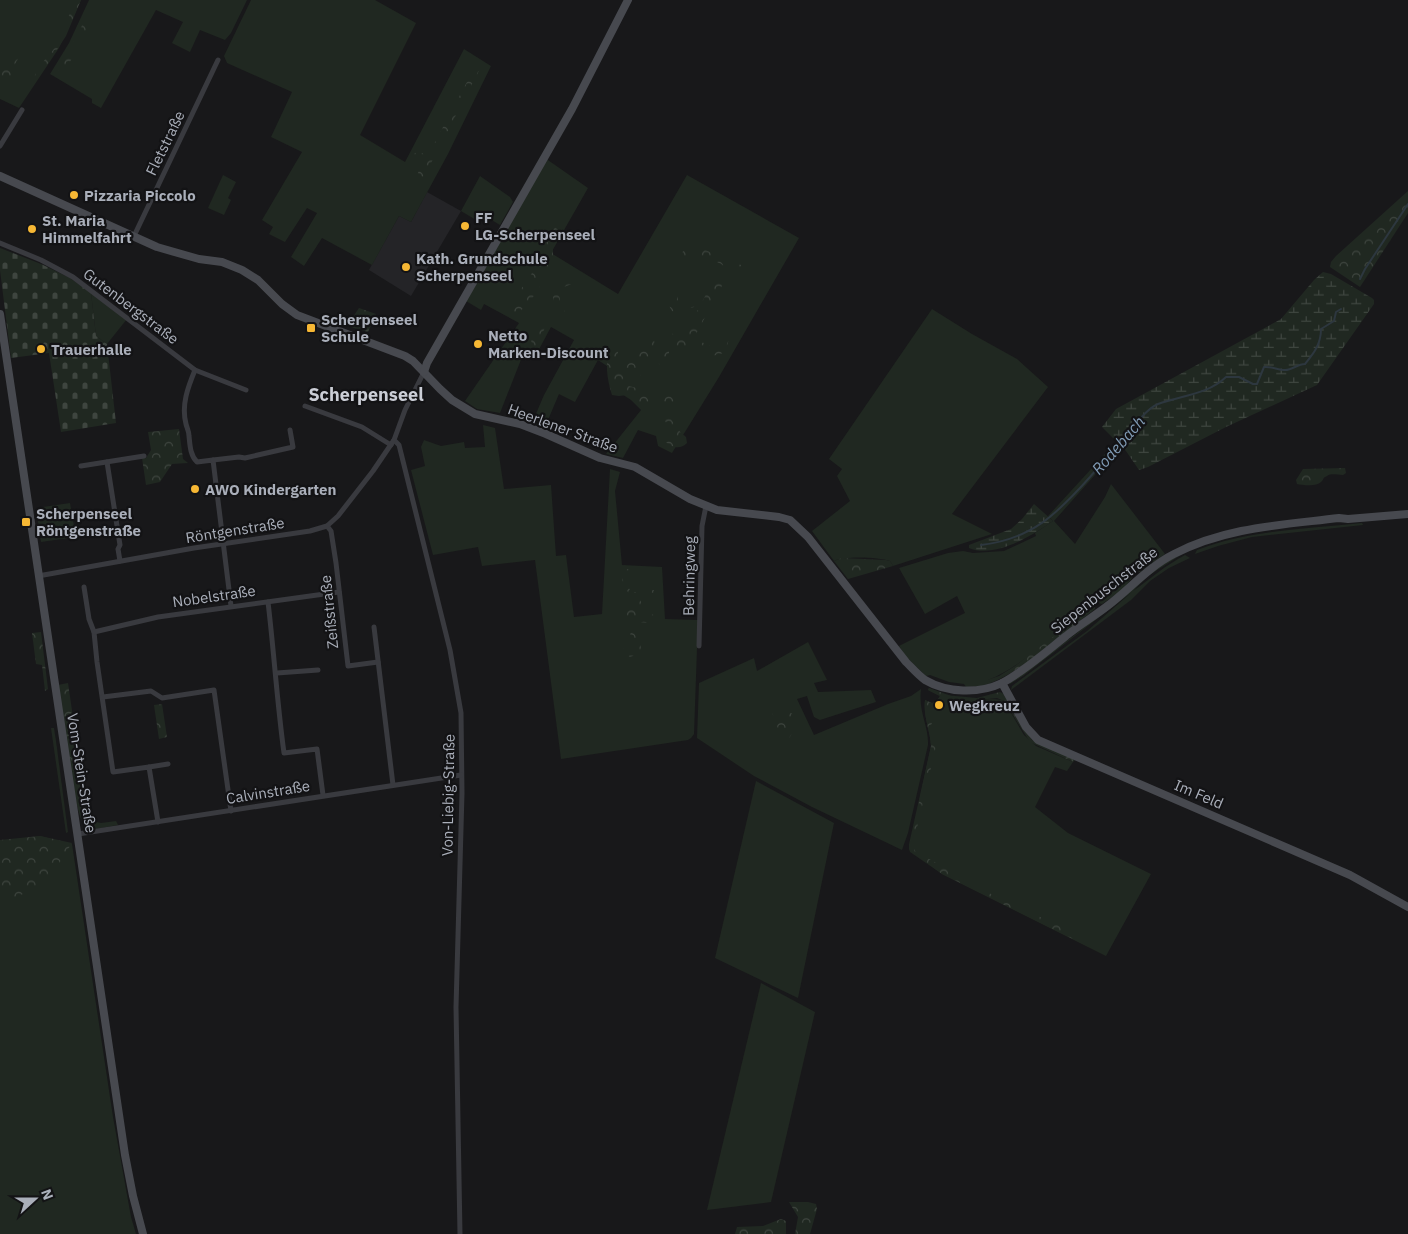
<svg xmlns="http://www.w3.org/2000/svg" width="1408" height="1234" font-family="'IBM Plex Sans',sans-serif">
  <defs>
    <pattern id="forest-crowns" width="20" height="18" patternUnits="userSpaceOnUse" patternTransform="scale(1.25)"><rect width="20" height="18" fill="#202821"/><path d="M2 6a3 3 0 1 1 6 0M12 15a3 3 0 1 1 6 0" fill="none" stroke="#3e453f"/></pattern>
    <pattern id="wetland-marsh" width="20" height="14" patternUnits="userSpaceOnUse" patternTransform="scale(1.25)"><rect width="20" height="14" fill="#202821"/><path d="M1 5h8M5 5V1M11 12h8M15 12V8" fill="none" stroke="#3e453f"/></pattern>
    <pattern id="cemetery-stones" width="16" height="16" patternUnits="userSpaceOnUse" patternTransform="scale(1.25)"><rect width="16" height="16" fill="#202821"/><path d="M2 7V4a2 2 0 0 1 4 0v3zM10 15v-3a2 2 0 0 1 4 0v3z" fill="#3e453f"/></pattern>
  </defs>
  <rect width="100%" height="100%" fill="#18181a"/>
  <!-- built -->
  <path fill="#242427" d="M427,192L461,211L411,296L369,270L399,216L411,222Z"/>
  <!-- grass -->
  <g fill="#202821">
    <path d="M0,0H81L59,48L19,108L0,99Z"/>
    <path d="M89,0H247L231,33L225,40L200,30L190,52L172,43L183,22L156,10L101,108L92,103V99L50,74L69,43Z"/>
    <path d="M251,0H375L416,23L360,135L405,162L464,49L491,66L448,154L411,222L399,216L372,265L322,238L304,266L291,257L317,213L307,208L285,242L269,234L273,227L262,220L302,152L271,137L292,92L227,63L224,56Z"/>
    <path d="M545,158L588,188L551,253L618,294L687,175L799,238L719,377L672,453L658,446L656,436L638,430L623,458L606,454L641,410L631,400L614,389L620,375L598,360L575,402L559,394L545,427L532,423L544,395L574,340L551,327L536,355L524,352L500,413L477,409L465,401L519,323L484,304L481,310L466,301Z"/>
    <path d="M223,175L236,182L228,198L231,200L224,215L208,208Z"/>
    <path d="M480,176L510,197L513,202L500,225L480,213L476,220L461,211Z"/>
    <path d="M91,293L127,319L107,344L96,336Z"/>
    <path d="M932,309L972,334L1017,359L1048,387L952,514L992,534L893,566L890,561C877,557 846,556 834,561L812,531L850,501L837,476L842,469L829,459Z"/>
    <path d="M483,425L495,428L504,489L551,485L556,556L566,555L574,617L602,614L610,469L620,472L615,491L622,565L662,567L665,619L698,620L694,734L691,738L688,740L561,759L535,560L482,566L478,547L433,555L411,470L425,466L421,447L424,440L441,446L464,442L465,448L485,447Z"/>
    <path d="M1115,443L1119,448L1054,521L1075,544L1105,497L1111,484L1165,554L1140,572L1137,571L1123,590L1102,604L1098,603L1095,606V609L1081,620L1078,619C1050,639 1020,667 988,680L991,683L981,686L966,687L964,684L949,682L930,675L926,676L906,657L899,646L965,613L957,596L925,614L899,568L948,553L963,551L973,553L1004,551L1036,536L1035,533L1053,521L1048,516Z"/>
    <path d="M70,503L76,537L41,542L36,508Z"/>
    <path d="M1362,523L1363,525L1252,537L1218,546L1195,554L1197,550C1249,530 1306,529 1362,523Z"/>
    <path d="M1184,553L1148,576L1133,591C1150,579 1166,565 1185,555L1190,558L1169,568L1150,581L1131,600L1011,690L1012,686L1087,631L1132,592L1023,676L1010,684V683L1076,634L1158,566Z"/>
    <path d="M808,642L827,680L814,683L818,692L871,690L876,702L820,720L814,717L807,696L797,699L814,735L888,704L911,696L921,689C918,712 929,726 928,745L908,833L902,850L812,807L754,776L697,738L699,683L754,658L757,671Z"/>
    <path d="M929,688L945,695L977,698L978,700C988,700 994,698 1004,701L1024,735L1036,746L1073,762L1067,771L1055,767L1035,807L1068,833L1151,874L1106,956L942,874L910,852L909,849V844L931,746C930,730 923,716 925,700L932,703L936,702L940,696L928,690Z"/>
    <path d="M51,728H54L56,741L68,832L66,833Z"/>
    <path d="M71,771L81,773L84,798L92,821L101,823L116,821L118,825L90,830C77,825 74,785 71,771Z"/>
    <path d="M756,781L834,823L798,998L715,958Z"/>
    <path d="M40,836L72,844L113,1117L131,1217L136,1234H0V841Z"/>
    <path d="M761,983L815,1012L771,1202L707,1210Z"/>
  </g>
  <!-- forest -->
  <g fill="url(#forest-crowns)">
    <path d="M75,0H81L66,36L33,86V80L38,68L58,44Z"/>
    <path d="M84,22L88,24C88,29 68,66 64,72H61L58,70L60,65Z"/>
    <path d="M0,51L3,54L6,66L8,64L11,55L15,52L18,54V59L11,71L13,78L12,86L7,91L0,92Z"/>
    <path d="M476,65H482L415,194L412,192L419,170L418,164H413L411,160L413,154L418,152L425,154L434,144Z"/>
    <path d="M1408,191V213L1360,287L1330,267L1331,262L1336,256Z"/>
    <path d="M555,227L558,230L553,242V268L541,273C540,278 541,281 540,285C539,291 523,310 518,313H514L507,306L525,284L532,273L540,252Z"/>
    <path d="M691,244L741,265V271L735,274L721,264L705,256L684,257L682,254L683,251L690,249Z"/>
    <path d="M716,275L723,277L724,282L688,349C681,351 676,347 669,347V362L664,366L659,364L655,355L651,356L640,376L632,375L628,377L627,383L629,386L649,391L650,404L645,407L639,406L634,394L619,396L612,395C607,379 604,361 611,346L617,347L618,351L617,364L621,367C632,365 640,347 646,338L654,340L656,351L663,348L672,334L688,329Z"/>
    <path d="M578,278L586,280L585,284H572L561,288C557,300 562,305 567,316L564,320L560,318L557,315C547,320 542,332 540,343L534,347L531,341L554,309L553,297L555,288L561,283Z"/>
    <path d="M681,282L684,283L696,303L694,307L690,308L687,305L688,297L685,292L679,293C675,301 682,306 681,315L678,316L671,310L669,305Z"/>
    <path d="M359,308L376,314L368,332L347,326Z"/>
    <path d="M722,336H727L729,339L725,352C716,357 706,356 698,352L695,346L696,343C706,339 713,352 721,348L720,338Z"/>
    <path d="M670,391L684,392L686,396C682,404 676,407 668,407L664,401L665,397Z"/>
    <path d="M666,418L671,419L681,433L686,437L687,443C679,451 670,447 663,439L669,428L664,419Z"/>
    <path d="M179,429L183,459L188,463L172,464L160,482L146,485L142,458H146L151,450L148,432Z"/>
    <path d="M1345,468L1346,473L1343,475C1338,475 1331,473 1327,476C1322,478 1325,478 1321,482C1316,487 1303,485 1297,484L1296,480L1303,469Z"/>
    <path d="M842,558L886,560L890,561L893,566L848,579L834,561Z"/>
    <path d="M628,569L631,570L634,577L633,585L629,588L631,593L636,592L638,588H642L644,590H654L656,595L655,599L651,600L644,595L639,598L647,613L654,615L655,620L652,623L638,622L641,650L639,654L630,657L627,655L623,648L629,643L631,630L626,612L627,606L631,601V596C624,587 621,583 623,571Z"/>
    <path d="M1078,618L1081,620C1051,641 1025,669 991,683L987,680L999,676L1015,666Z"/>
    <path d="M41,632L48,689L45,691L42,665L36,664L32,633Z"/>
    <path d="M68,683L81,773L71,771L58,685Z"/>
    <path d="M929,688L951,696L939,713L936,707H931L929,709L934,719L931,725L937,742L914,841L915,851L991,894L1083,937L1088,941L1089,947L942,874L909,849L931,746C930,730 923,716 925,700L932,703L936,702L940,696L928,690Z"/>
    <path d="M1000,692L1004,694L1032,740L1075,760L1073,762L1030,742L1004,701L997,698L978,700L977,698Z"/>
    <path d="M162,704L167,737L159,739L154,705Z"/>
    <path d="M782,708C800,715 799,724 789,738L782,740L772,712Z"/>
    <path d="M40,836L72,843L51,876L15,899L0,903V840Z"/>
    <path d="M789,1202H808L816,1204L817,1209L810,1234H795L798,1217Z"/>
    <path d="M781,1219L786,1221V1234H735L737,1227L763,1226Z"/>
  </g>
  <!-- wetland -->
  <g fill="url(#wetland-marsh)">
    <path d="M1323,272L1331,274L1372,298L1374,300V304L1317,385L1226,427L1148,467L1139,470L1126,451L1102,427L1116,409L1281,319L1314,280Z"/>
    <path d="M1034,504L1053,521C1033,535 995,559 969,548V545L1011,529L1022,519Z"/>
  </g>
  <!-- cemetery -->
  <path fill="url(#cemetery-stones)" d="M0,248L41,264L70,278L91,293L96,336L107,344L116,423L61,432L49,353L11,358L0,270Z"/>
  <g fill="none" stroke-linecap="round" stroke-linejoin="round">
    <!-- stream -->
    <g stroke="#2d373f" stroke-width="2">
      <path d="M1360,279L1365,269L1408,204"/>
      <path d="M981,545C1032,539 1057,514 1090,477C1100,465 1111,454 1121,443L1128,438C1131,427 1148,408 1158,404C1182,395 1207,395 1226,377H1239L1253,384H1257L1264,367C1271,366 1278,370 1285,370C1293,370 1297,364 1305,364C1314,353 1321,344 1321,329L1334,321L1336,312L1341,309"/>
    </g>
    <!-- street -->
    <g stroke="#393a3f" stroke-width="5">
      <path d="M0,146L22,110"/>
      <path d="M134,236L218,60"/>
      <path d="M0,243L41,260L73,277L195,370L246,390"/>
      <path d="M195,370C188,387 181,405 186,424C187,428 189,431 189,436C190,445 190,455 197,462L213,460L231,606"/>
      <path d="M305,406L362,427L391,445"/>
      <path d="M394,440L399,445L450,650L461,713L462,793L456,1007L460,1234"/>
      <path d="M213,460L239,457L245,458L293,447L290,430"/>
      <path d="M107,462L120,545L118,549L120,561"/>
      <path d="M81,466L144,456"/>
      <path d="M327,526L331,531L336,563L348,666L378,662"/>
      <path d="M38,576L194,548L310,531L327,526L338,516L373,471L394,440L405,410L424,372"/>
      <path d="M84,587L89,619L94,632L97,662L113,772L149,767L158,822"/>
      <path d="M268,602C274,652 277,702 284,753L317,749L323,795"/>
      <path d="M374,627L393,785"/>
      <path d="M94,632L158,617L339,592"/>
      <path d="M699,646L702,526L706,506"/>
      <path d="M277,673L318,670"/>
      <path d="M103,697L151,691L162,698L214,690L231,811"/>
      <path d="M149,767L168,764"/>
      <path d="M78,834L461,775"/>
    </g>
    <!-- secondary -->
    <g stroke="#47494f" stroke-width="8">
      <path d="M0,176L157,247L199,259L222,262L242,270L258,280L282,304L297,315L405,356L413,361L440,389L452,400L475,414L520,424L546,434L600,458L635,467L690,499L717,510L779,517L790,520L808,537L906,662C912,668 918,675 925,680C947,693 979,694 1002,683C1023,672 1047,651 1066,636C1078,626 1093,617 1106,607C1129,590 1148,567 1174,554C1226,527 1282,525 1339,518L1348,519L1408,514"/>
      <path d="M0,314L125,1155L133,1196L143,1234"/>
      <path d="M424,372L427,363L572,109L628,0"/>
      <path d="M1002,683L1026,727L1038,740L1350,875L1408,907"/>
    </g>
  </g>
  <!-- markers -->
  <g fill="#f6b734" stroke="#131315" stroke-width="2">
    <circle cx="74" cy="195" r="5"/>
    <circle cx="465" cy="226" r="5"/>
    <circle cx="32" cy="229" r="5"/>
    <circle cx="406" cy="267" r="5"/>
    <rect x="306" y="323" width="10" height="10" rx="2.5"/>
    <circle cx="478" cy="344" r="5"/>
    <circle cx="41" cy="349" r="5"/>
    <circle cx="195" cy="489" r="5"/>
    <rect x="21" y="517" width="10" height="10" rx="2.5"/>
    <circle cx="939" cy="705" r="5"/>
  </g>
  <g text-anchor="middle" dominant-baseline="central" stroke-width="4.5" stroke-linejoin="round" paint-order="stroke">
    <!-- street labels -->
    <g font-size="15" fill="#aaafba" stroke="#131315">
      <text transform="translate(165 143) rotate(-64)">Fletstraße</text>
      <text transform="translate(131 306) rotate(37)">Gutenbergstraße</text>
      <text transform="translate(563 428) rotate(20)">Heerlener Straße</text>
      <text transform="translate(235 530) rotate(-9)">Röntgenstraße</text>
      <text transform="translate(689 576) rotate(-89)">Behringweg</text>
      <text transform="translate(1104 590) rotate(-38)">Siepenbuschstraße</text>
      <text transform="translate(214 596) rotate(-8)">Nobelstraße</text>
      <text transform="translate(329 612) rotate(-96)">Zeißstraße</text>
      <text transform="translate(82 773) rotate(81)">Vom-Stein-Straße</text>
      <text transform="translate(268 792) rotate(-9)">Calvinstraße</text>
      <text transform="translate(1199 794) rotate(23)">Im Feld</text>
      <text transform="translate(448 795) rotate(-89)">Von-Liebig-Straße</text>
    </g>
    <!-- poi labels -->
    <g font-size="15" font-weight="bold" fill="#aaafba" stroke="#131315" text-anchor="start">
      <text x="84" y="195">Pizzaria Piccolo</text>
      <text x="475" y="217">FF<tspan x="475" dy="17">LG-Scherpenseel</tspan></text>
      <text x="42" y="220">St. Maria<tspan x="42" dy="17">Himmelfahrt</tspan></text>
      <text x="416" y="258">Kath. Grundschule<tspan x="416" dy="17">Scherpenseel</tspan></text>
      <text x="321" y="319">Scherpenseel<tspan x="321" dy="17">Schule</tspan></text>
      <text x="488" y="335">Netto<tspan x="488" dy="17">Marken-Discount</tspan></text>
      <text x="51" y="349">Trauerhalle</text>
      <text x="205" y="489">AWO Kindergarten</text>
      <text x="36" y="513">Scherpenseel<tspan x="36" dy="17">Röntgenstraße</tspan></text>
      <text x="949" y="705">Wegkreuz</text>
    </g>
    <!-- water labels -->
    <g font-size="16" font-style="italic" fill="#819cb6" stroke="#131315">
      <text transform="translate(1118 445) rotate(-49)">Rodebach</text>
    </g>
    <!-- quarter labels -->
    <g font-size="18" font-weight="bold" fill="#cbced6" stroke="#131315">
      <text x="366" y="394">Scherpenseel</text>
    </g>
  </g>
  <!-- north arrow -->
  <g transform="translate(35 1199) rotate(69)" stroke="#131315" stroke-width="4" paint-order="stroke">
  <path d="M0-4L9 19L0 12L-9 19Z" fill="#aaafba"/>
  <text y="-8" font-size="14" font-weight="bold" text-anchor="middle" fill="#aaafba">N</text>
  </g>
</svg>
